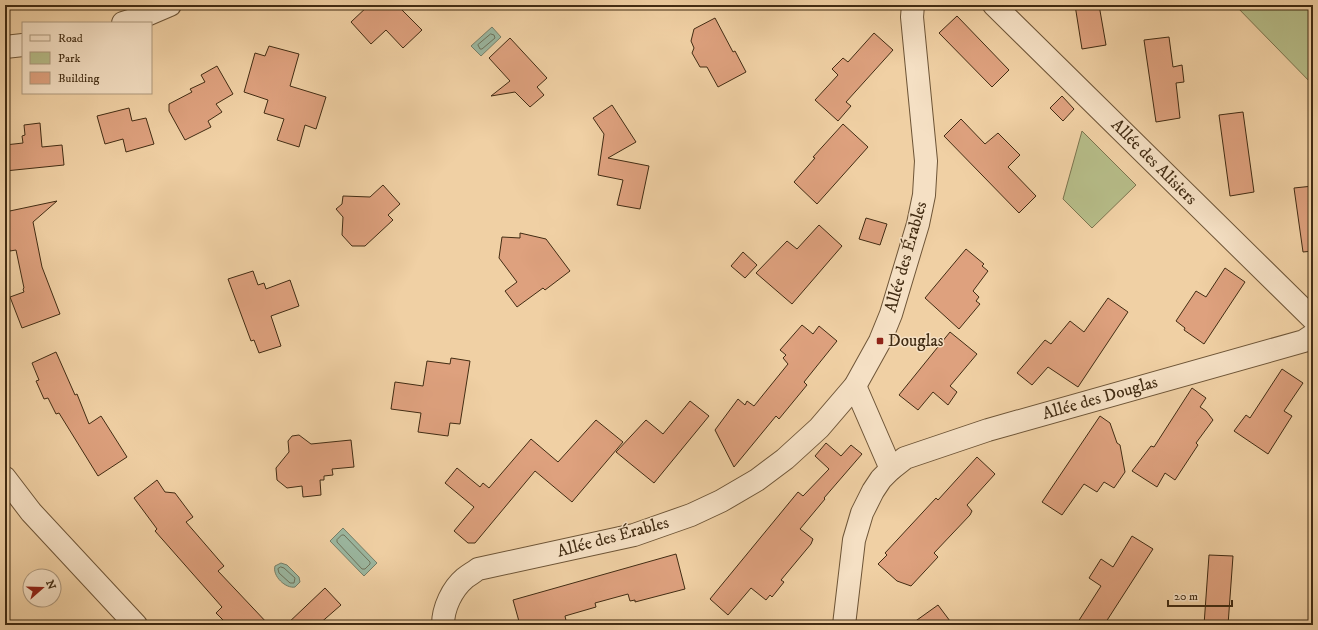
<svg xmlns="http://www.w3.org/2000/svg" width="1318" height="630" font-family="'IM FELL DW Pica',serif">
  <rect width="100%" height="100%" fill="#f0d0a4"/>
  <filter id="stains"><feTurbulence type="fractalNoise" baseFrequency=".005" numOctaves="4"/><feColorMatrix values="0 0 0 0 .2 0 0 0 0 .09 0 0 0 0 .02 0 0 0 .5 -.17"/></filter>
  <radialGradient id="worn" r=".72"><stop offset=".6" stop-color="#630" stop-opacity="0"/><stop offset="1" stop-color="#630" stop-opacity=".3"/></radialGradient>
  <!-- green -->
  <g fill="#b6bc88" stroke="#7c744e">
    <path d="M1235,5H1313V85Z"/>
    <path d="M1082,131L1136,185L1092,228L1063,199Z"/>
  </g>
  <!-- water -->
  <g fill="#9bb7a0" stroke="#777f68">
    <path d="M492,27L501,37L481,56L471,46Z"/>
    <path d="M343,528L377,563L364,576L330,541Z"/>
    <path d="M281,563L287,565L299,577L300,582L295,587C286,589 272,576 275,566Z"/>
  </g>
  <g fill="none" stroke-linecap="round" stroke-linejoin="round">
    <!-- shore -->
    <g stroke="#6e725a" stroke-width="1">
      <path d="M491,34L494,35L495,38L482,49H480L478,45Z"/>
      <path d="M342,535H344L370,562V564L365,569H362L337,542V540Z"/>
      <path d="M281,567L284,568L295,578L294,583H290L279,573L278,569Z"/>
    </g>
  </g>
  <!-- building -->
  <g fill="#dea17e" stroke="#422c13">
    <path d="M369,5H397L422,30L403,48L386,30L371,44L351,22Z"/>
    <path d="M1075,5H1099L1106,45L1082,49Z"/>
    <path d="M957,16L1009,70L992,87L939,33Z"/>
    <path d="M715,18L733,52L735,51L746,72L718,87L707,67H700L692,53L694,48L691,41L694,29Z"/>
    <path d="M874,33L893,50L846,102L851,106L838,121L815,100L838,75L832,69L843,58L848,62Z"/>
    <path d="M1169,37L1173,67L1182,65L1184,82L1176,83L1180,118L1156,122L1144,40Z"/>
    <path d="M510,38L547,78L537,87L544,95L530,107L515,92L491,96L510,81L489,58Z"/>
    <path d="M269,46L299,54L290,86L326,97L316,129L305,125L299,147L277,140L284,119L264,113L268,100L244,92L255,53L265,56Z"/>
    <path d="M217,66L233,94L216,104L222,112L208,121L211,127L185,140L169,111V104L192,92L190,89L205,82L201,75Z"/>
    <path d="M1062,96L1074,109L1063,121L1050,108Z"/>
    <path d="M612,105L636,142L608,158L649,166L640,209L617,205L623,180L598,175L604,134L593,118Z"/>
    <path d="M129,108L132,121L146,118L154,144L126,152L123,139L105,144L97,116Z"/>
    <path d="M1243,112L1254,192L1230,196L1219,115Z"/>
    <path d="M961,119L985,144L998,133L1020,155L1008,167L1036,196L1019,213L944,136Z"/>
    <path d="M40,123L42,147L62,145L64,165L5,171V145L23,143L22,136L25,135L24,125Z"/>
    <path d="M843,124L868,147L817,204L794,182L815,158L813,157Z"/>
    <path d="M383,185L400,204L388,215L393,220L365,246H352L342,235L343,217L336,209L342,204L343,196L370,197Z"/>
    <path d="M1313,186V251L1303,252L1294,188Z"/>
    <path d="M57,201L33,222L42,267L60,314L22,328L10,297L24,292L23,289L24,288L16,250L10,251L5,226V212Z"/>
    <path d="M866,218L887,224L880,245L859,239Z"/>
    <path d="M819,225L842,246L792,304L756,273L787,241L797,249Z"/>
    <path d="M520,233L546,239L570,271L545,290L543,288L517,307L505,291L517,282L499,258L502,237L520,238Z"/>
    <path d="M966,249L984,264L982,266L988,271L973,291L979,297L976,301L980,304L959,329L925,298Z"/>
    <path d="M743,252L757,265L745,278L731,266Z"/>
    <path d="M1225,268L1245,282L1204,344L1184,330L1185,328L1176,321L1196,291L1206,297Z"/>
    <path d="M253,271L258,285L264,283L266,289L290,280L299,306L271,316L281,346L259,353L254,340L251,341L228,279Z"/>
    <path d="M1108,298L1128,312L1078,387L1048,367L1032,385L1017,373L1045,340L1051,344L1070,321L1084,332Z"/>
    <path d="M802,325L813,334L819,326L837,341L804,382L807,385L779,419L776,416L734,467L715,430L738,399L745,405L747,401L754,406L788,364L783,358L786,355L780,350Z"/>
    <path d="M950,332L977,354L950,386L957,392L948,405L933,392L918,410L899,395Z"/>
    <path d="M56,352L75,395L77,394L89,424L101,416L127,457L98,476L59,413L56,414L48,398L44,399L36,381L39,380L32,363Z"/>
    <path d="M451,358L470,361L460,424L450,423L448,436L418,432L421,413L391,409L395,382L423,386L427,361L450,364Z"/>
    <path d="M1282,369L1303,383L1284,411L1292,416L1268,454L1234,431L1246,415L1250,418Z"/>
    <path d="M1192,388L1206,398L1200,407L1206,411L1213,420L1196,443L1198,445L1175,480L1165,473L1157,487L1132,471L1151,446L1154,447Z"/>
    <path d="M690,401L709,416L654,483L616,452L646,420L663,434Z"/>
    <path d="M1100,416L1110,423L1117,443L1120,445L1125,472L1114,488L1104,482L1097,492L1084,484L1062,515L1042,502Z"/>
    <path d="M596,420L623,442L572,502L535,471L475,543H468L454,531L474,507L445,483L457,468L480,487L483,483L489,488L531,439L558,462Z"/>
    <path d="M299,435L311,444L351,440L354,467L332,469L333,475L324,476V480H320L321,495L303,497L302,486L287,488L277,480L276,468L289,452L288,441L292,436Z"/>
    <path d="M826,443L841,456L851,445L862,454L824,498L825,499L800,529L813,539L811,544L781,580L784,582L772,597L770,595L766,600L751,588L728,615L710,599L798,492L803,496L829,469L815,456Z"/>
    <path d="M977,457L995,474L967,505L972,511L970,515L934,553L938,557L911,586L897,581L878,564L887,555L885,553L936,498L938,500Z"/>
    <path d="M157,480L165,492L175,493L193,517L186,522L224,566L218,571L269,625H228L216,613L222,607L155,531L157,529L134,498Z"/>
    <path d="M1132,536L1153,549L1104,625H1076L1101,586L1089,578L1101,559L1113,567Z"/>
    <path d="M676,554L685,589L635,602V600L630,601L628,594L595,603L596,607L565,616L567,625H520L513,600Z"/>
    <path d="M1209,555L1233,556L1228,625H1204Z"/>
    <path d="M325,588L341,605L318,625H286Z"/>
    <path d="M938,605L953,625H910Z"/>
  </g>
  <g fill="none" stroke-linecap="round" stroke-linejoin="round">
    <!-- minor casing -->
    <g stroke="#6e5537" stroke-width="24">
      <g id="minor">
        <path d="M994,5L1313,319"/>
        <path d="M123,23L142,17L170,5"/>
        <path d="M5,47L23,45"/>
        <path d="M855,386L891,469"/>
        <path d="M5,478L31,512L136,625"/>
        <path d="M443,625C443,608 452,589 465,578C469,575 474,572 478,569L634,535L691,515L721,501L757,480L785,459L819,428L855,386L880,341L891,314L918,224L924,195L926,161L912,17L913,5"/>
        <path d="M844,625L854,540L862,513L873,491L881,479L891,469L905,458L988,430L1304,341L1313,335"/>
      </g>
    </g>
    <!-- minor -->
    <use href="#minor" stroke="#f5e0c4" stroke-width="22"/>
  </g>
  <!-- markers -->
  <rect fill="#8f2418" stroke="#f5e0c4" stroke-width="1.5" x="876" y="337" width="8" height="8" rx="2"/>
  <g text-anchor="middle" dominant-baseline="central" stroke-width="3" stroke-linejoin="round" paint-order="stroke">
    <!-- street labels -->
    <g font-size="17" fill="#422c13" stroke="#f5e0c4">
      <text transform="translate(1154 162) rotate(45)">Allée des Alisiers</text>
      <text transform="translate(906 257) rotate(-74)">Allée des Érables</text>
      <text transform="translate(1100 398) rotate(-16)">Allée des Douglas</text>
      <text transform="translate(613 537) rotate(-15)">Allée des Érables</text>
    </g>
    <!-- poi labels -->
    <g font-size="17" fill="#422c13" stroke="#f5e0c4" text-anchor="start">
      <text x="888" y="341">Douglas</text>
    </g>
  </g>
  <!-- margin -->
  <rect width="1318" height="630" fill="none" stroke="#f0d0a4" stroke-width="20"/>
  <rect x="6" y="6" width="1306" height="618" fill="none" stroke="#422c13" stroke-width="2"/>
  <rect x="10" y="10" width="1298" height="610" fill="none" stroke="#422c13"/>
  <!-- legend -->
  <rect x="22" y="22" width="130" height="72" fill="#f5e0c4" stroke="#ad987d"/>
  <rect x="30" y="35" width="20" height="6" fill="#f5e0c4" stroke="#ad987d"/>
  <text x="58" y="42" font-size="12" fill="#422c13">Road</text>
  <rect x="30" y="52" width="20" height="12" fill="#b6bc88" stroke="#ad987d"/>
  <text x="58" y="62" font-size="12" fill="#422c13">Park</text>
  <rect x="30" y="72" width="20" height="12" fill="#dea17e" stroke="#ad987d"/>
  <text x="58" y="82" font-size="12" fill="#422c13">Building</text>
  <!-- north arrow -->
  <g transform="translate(42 588) rotate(70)"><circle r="19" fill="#f5e0c4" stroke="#ad987d"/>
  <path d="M0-3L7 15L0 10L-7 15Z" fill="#8f2418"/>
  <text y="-6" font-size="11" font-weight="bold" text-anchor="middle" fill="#422c13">N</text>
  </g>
  <!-- scale -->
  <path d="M1168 600v6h64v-6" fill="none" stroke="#422c13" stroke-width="2"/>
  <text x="1174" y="600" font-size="12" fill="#422c13" stroke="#f5e0c4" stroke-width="3" paint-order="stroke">20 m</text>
  <rect width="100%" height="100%" filter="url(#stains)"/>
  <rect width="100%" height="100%" fill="url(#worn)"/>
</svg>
